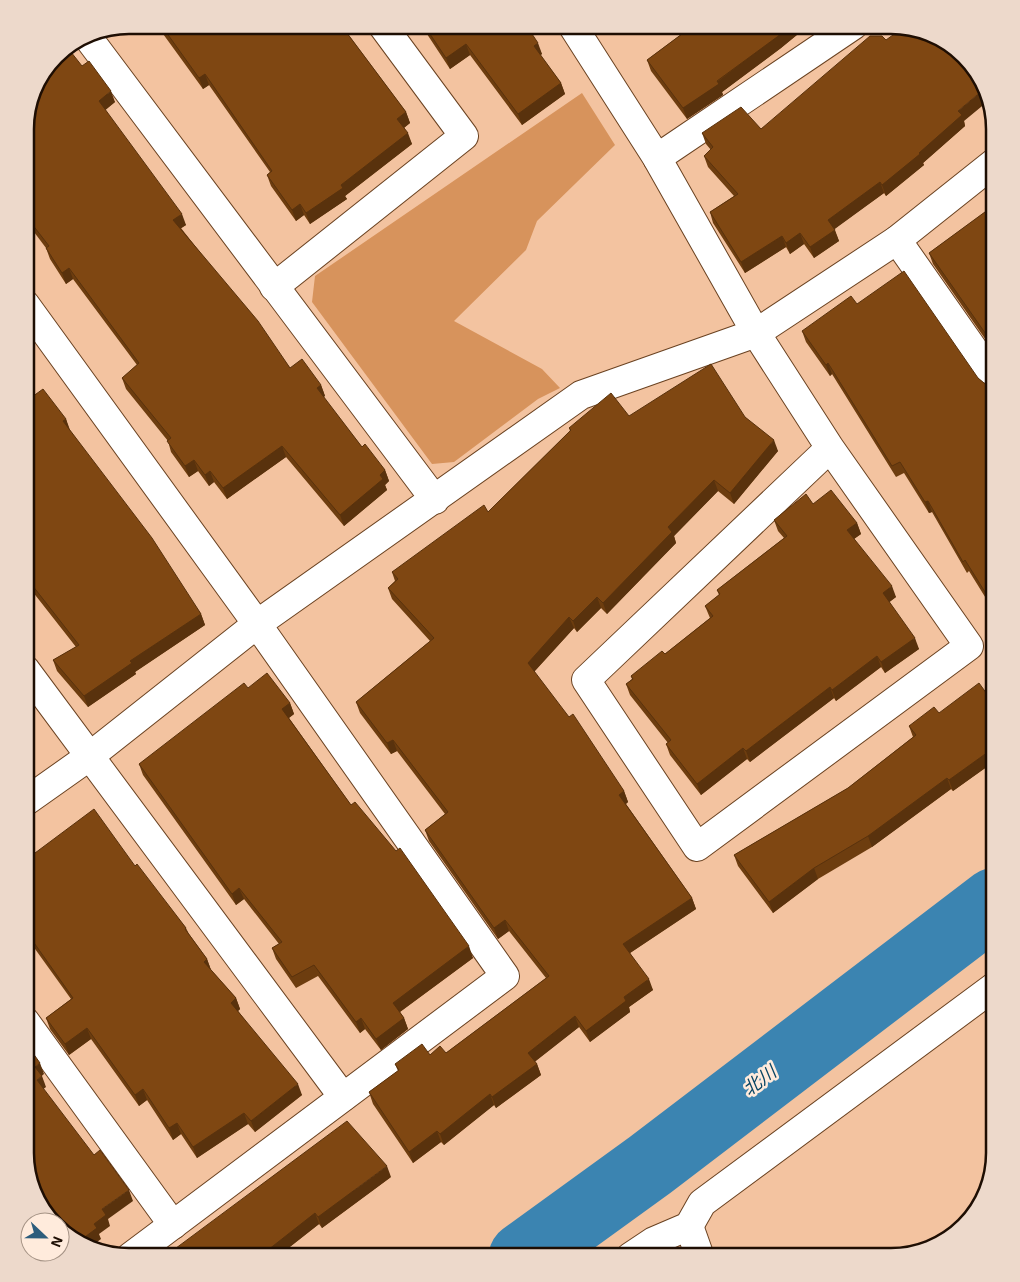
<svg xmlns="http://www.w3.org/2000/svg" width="1020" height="1282" font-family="'Exo 2','Noto Sans JP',sans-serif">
  <rect width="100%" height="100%" fill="#f3c3a0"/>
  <!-- green -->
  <path fill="#d7935c" d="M582,93L615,145L537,221L526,250L454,321L542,369L560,388L538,399L454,462L432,464L312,302L315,276Z"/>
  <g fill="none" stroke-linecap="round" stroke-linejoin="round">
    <!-- river -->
    <path stroke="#3b84b1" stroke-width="69" d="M523,1257L650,1165L995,902"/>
    <!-- street casing -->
    <g stroke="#6a4221" stroke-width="30">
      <g id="street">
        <path d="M572,25L657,158L756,333L830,448L969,646L697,847L586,680L830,448"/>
        <path d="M86,35L435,500"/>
        <path d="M657,158L854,25"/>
        <path d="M897,240L995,380"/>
        <path d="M274,287L464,136L382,25"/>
        <path d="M25,304L257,624L505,976L130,1257"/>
        <path d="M25,669L343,1097"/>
        <path d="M25,802L90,756L257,624L581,395L756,333L897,240L995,162"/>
        <path d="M25,1021L173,1225"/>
        <path d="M689,1226L700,1257"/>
        <path d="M630,1257L654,1241L689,1226L702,1203L995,986"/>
      </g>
    </g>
    <!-- street -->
    <use href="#street" stroke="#fff" stroke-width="28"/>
  </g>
  <!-- wall -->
  <g fill="#6d3d0f">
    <path d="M141,25H341L406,112L410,123L404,128L412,144L345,196L347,199L310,224L304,215L296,221L271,186L267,175L270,172L209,85L203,89L158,27L148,34Z"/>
    <path d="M422,25H526L542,54L540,55L561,83L565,94L522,125L470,55L450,69L425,31Z"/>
    <path d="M694,25H809L781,48L722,92L723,95L687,119L651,71L647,60Z"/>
    <path d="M886,40L964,121L965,126L923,163L924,165L886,196L884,193L834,229L839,241L814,258L804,244L790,254L786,247L745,273L713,223L710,212L734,196L708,167L704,156L711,150L706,144L702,133L761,129Z"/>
    <path d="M82,66L115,102L105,110L186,225L181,228L290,368L321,385L325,396L323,397L362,447L385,470L389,481L385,485L387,490L344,526L286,457L227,499L214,482L209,486L198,471L189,477L171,452L168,441L126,389L122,378L137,365L73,279L66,284L50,259L46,248L25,220V122Z"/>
    <path d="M995,198V353L933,264L929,253L988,210L986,205Z"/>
    <path d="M857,304L978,378L984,383L992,385L995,383V411L993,412L995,415V613L969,571L967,573L932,512L929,513L904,473L896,477L832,374L830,376L806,342L802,331Z"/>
    <path d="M25,402L66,419L69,429L201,614L205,625L135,672L136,674L88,707L57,671L53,660L76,647L25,582V485L31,481L25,474Z"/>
    <path d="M629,416L745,417L778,451L734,504L718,491L674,536L676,543L607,614L601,608L577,632L574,628L534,672L624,791L628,802L626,804L692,898L696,909L630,953L653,990L629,1007L630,1012L590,1042L579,1027L534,1062L537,1064L541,1075L496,1108L494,1105L444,1145L441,1142L413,1163L373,1104L369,1092L398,1071L395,1064L430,1055L446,1053L546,978L509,931L498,939L429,841L425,830L445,814L397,751L391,754L360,713L356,702L430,641L392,599L388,588L395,581L392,572L488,512L570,431L569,428Z"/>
    <path d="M813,504L857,523L861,534L854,539L896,597L889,602L919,649L885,673L881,667L836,701L834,698L750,762L747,759L701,795L670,755L666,744L668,743L630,695L626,684L632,679L631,676L665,654L710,618L705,606L719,595L717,590L784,538L778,531L774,520Z"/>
    <path d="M995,687V761L953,791L951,789L872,847L818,879L773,913L738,866L734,855L848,788L913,737L909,726L987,694Z"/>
    <path d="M248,688L290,703L294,714L289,718L351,805L473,958L400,1012L404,1018L408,1029L381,1050L365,1029L360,1033L318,976L296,988L276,959L272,948L279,944L244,899L236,905L143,775L139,764Z"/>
    <path d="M25,852L135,866L186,928L189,934L207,959L211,970L236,998L240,1009L238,1011L302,1095L255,1132L248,1124L197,1158L181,1134L173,1140L147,1100L139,1106L91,1039L69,1055L50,1029L46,1018L71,999L25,935Z"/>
    <path d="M391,1177L322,1228L319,1224L277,1257H164Z"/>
  </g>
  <!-- shaded-wall -->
  <g fill="#59320d">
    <path d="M145,25H158V27L148,34Z"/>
    <path d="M792,25H809L781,48L722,92L723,95L687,119L683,108Z"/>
    <path d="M538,43L542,54L538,57L534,46Z"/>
    <path d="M466,44L470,55L450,69L446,58Z"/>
    <path d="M205,74L209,85L203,89L199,78Z"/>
    <path d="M561,83L565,94L522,125L518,114Z"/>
    <path d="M983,90L987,102L964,121L965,126L923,163L924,165L886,196L882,185L919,153L958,111Z"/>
    <path d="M111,91L115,102L103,112L99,101Z"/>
    <path d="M406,112L410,123L401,130L397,119Z"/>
    <path d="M408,133L412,144L345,196L347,199L310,224L306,213L341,185Z"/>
    <path d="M880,182L884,193L832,231L828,220Z"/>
    <path d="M300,204L304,215L296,221L292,210Z"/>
    <path d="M182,214L186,225L177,231L173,220Z"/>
    <path d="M835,230L839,241L814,258L810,247Z"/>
    <path d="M800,233L804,244L790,254L786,243Z"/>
    <path d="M782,236L786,247L745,273L741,262Z"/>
    <path d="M69,268L73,279L66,284L62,273Z"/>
    <path d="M828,363L832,374L830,376L826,365Z"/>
    <path d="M321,385L325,396L321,399L317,388Z"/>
    <path d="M995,397V411L990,414L986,403Z"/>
    <path d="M66,419L70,430L63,421Z"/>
    <path d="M774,440L778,451L734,504L730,493Z"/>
    <path d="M282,446L286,457L227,499L223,488Z"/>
    <path d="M194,460L198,471L189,477L185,466Z"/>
    <path d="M385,470L389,481L385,485L387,490L344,526L340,515Z"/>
    <path d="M210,471L214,482L209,486L205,475Z"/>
    <path d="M714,480L718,491L674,536L676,543L607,614L603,603L668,527Z"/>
    <path d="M928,501L932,512L929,513L925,502Z"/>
    <path d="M857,523L861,534L851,541L847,530Z"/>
    <path d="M892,586L896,597L887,604L883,593Z"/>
    <path d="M597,597L601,608L577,632L573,621Z"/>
    <path d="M201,614L205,625L135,672L136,674L88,707L84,696L130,661Z"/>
    <path d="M569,617L574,628L532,674L528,663Z"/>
    <path d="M915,638L919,649L885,673L881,662Z"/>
    <path d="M877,656L881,667L836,701L832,690Z"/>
    <path d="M830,687L834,698L750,762L746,751Z"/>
    <path d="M290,703L294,714L286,720L282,709Z"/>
    <path d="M30,731L34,742L25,749V734Z"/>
    <path d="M393,740L397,751L391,754L387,743Z"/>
    <path d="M995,747V761L953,791L949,780Z"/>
    <path d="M743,748L747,759L701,795L697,784Z"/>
    <path d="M947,778L951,789L872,847L868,836Z"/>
    <path d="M624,791L628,802L623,806L619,795Z"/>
    <path d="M814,868L818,879L773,913L769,902Z"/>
    <path d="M239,888L244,899L236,905L232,894Z"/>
    <path d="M692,898L696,909L627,955L623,944Z"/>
    <path d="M505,920L509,931L498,939L494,928Z"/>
    <path d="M469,946L473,958L397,1014L393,1003Z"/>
    <path d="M207,959L211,970L204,962Z"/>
    <path d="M649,979L653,990L629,1007L630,1012L590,1042L586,1031L624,997Z"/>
    <path d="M236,998L240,1009L235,1014L231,1003Z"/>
    <path d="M575,1016L579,1027L532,1064L528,1053Z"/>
    <path d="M361,1018L365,1029L360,1033L356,1022Z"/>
    <path d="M404,1018L408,1029L381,1050L376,1039Z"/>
    <path d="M87,1028L91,1039L69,1055L65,1044Z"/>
    <path d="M40,1063L44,1074L39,1078L35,1067Z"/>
    <path d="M537,1064L541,1075L496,1108L492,1097Z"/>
    <path d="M42,1076L46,1087L41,1091L37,1080Z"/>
    <path d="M298,1084L302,1095L255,1132L251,1121Z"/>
    <path d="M143,1089L147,1100L139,1106L135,1095Z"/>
    <path d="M490,1094L494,1105L444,1145L440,1134Z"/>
    <path d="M244,1113L248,1124L197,1158L193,1147Z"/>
    <path d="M177,1123L181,1134L173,1140L169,1128Z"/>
    <path d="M437,1131L441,1142L413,1163L409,1152Z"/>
    <path d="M387,1166L391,1177L322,1228L318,1217Z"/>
    <path d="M129,1190L133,1201L108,1219L110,1226L99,1234L101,1239L89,1248L83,1246L78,1242L94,1224L102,1209Z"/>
    <path d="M315,1213L319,1224L277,1257H259Z"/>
  </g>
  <!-- building -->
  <g fill="#7f4712" stroke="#59320d">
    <path d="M161,25H341L406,112L397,119L408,133L341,185L343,188L306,213L300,204L292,210L267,175L272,171L205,74L199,78Z"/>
    <path d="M424,25H526L538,43L534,46L561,83L518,114L466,44L446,58Z"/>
    <path d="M694,25H792L777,37L717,81L719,84L683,108L647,60Z"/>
    <path d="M904,27L943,39L977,71L983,90L958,111L962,115L919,153L920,154L882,185L880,182L828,220L835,230L810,247L800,233L786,243L782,236L741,262L710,212L738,194L704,156L713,147L702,133L741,107L761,129L870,36H882L886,40Z"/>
    <path d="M67,47L82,66L89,61L111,91L99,101L182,214L173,220L258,321L290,368L302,359L321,385L317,388L362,447L365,444L385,470L380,475L383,479L340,515L282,446L223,488L210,471L205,475L194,460L185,466L167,441L171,438L122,378L139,363L69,268L62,273L46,248L49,246L25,215V122L36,83L60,51Z"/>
    <path d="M995,198V347L929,253L989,209L986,205Z"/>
    <path d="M904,271L978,378L984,383L992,385L995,383V397L986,403L995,415V608L965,560L963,562L928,501L925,502L900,462L892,466L828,363L826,365L802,331L851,296L857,304Z"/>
    <path d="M711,364L745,417L774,440L730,493L714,480L668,527L672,532L603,603L597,597L573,621L569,617L528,663L569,717L573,714L624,791L619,795L692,898L623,944L649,979L624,997L626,1001L586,1031L575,1016L528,1053L537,1064L492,1097L490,1094L440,1134L437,1131L409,1152L369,1092L399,1070L395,1064L422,1044L430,1055L440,1046L446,1053L549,976L505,920L494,928L425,830L448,812L393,740L387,743L356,702L434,638L388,588L398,579L392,572L484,505L488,512L571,430L569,428L611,393L629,416Z"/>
    <path d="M43,389L66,419L63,421L152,538L201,614L130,661L132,663L84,696L53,660L79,645L25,576V485L33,479L25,468V402Z"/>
    <path d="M831,490L857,523L847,530L892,586L883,593L915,638L881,662L877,656L832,690L830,687L746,751L743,748L697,784L666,744L671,740L626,684L633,679L631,676L662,651L665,654L713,616L705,606L720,594L717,590L787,536L774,520L806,494L813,504Z"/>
    <path d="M267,673L290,703L282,709L351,805L355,802L396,851L400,848L469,946L393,1003L404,1018L376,1039L361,1018L356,1022L314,965L292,977L272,948L282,942L239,888L232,894L139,764L244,683L248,688Z"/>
    <path d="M979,683L987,694L995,687V747L949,780L947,778L868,836L814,868L769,902L734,855L848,788L916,735L909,726L934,707L939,713Z"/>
    <path d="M25,724L30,731L25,734Z"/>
    <path d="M94,809L135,866L137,864L186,928L185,929L207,959L204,962L236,998L231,1003L298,1084L251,1121L244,1113L193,1147L177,1123L169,1128L143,1089L135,1095L87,1028L65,1044L46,1018L73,998L25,930V852L31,848L35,853Z"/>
    <path d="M25,1042L40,1063L35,1067L42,1076L37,1080L94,1155L100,1150L129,1190L102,1209L106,1215L94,1224L97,1228L78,1242L60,1226V1222H55L43,1211L25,1153Z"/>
    <path d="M347,1121L387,1166L318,1217L315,1213L259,1257H164Z"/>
  </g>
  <g text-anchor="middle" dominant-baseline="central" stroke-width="5" stroke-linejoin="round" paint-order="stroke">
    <!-- water labels -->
    <g font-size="18" font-style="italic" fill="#084564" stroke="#ffebdc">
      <text transform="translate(759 1080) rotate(-37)">北川</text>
    </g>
  </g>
  <!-- crop -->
  <path d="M0 0H1020V1282H0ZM129 34H891A95 95 0 0 1 986 129V1153A95 95 0 0 1 891 1248H129A95 95 0 0 1 34 1153V129A95 95 0 0 1 129 34Z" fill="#edd9cb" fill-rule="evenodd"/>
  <path fill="none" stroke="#1e0e03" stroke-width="2.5" d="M129 34H891A95 95 0 0 1 986 129V1153A95 95 0 0 1 891 1248H129A95 95 0 0 1 34 1153V129A95 95 0 0 1 129 34Z"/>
  <!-- north arrow -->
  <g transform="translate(45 1237) rotate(112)"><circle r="24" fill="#ffebdc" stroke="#a59385"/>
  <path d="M0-4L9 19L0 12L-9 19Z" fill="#2d5d7c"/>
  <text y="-8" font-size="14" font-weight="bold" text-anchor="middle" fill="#1e0e03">N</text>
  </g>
</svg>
